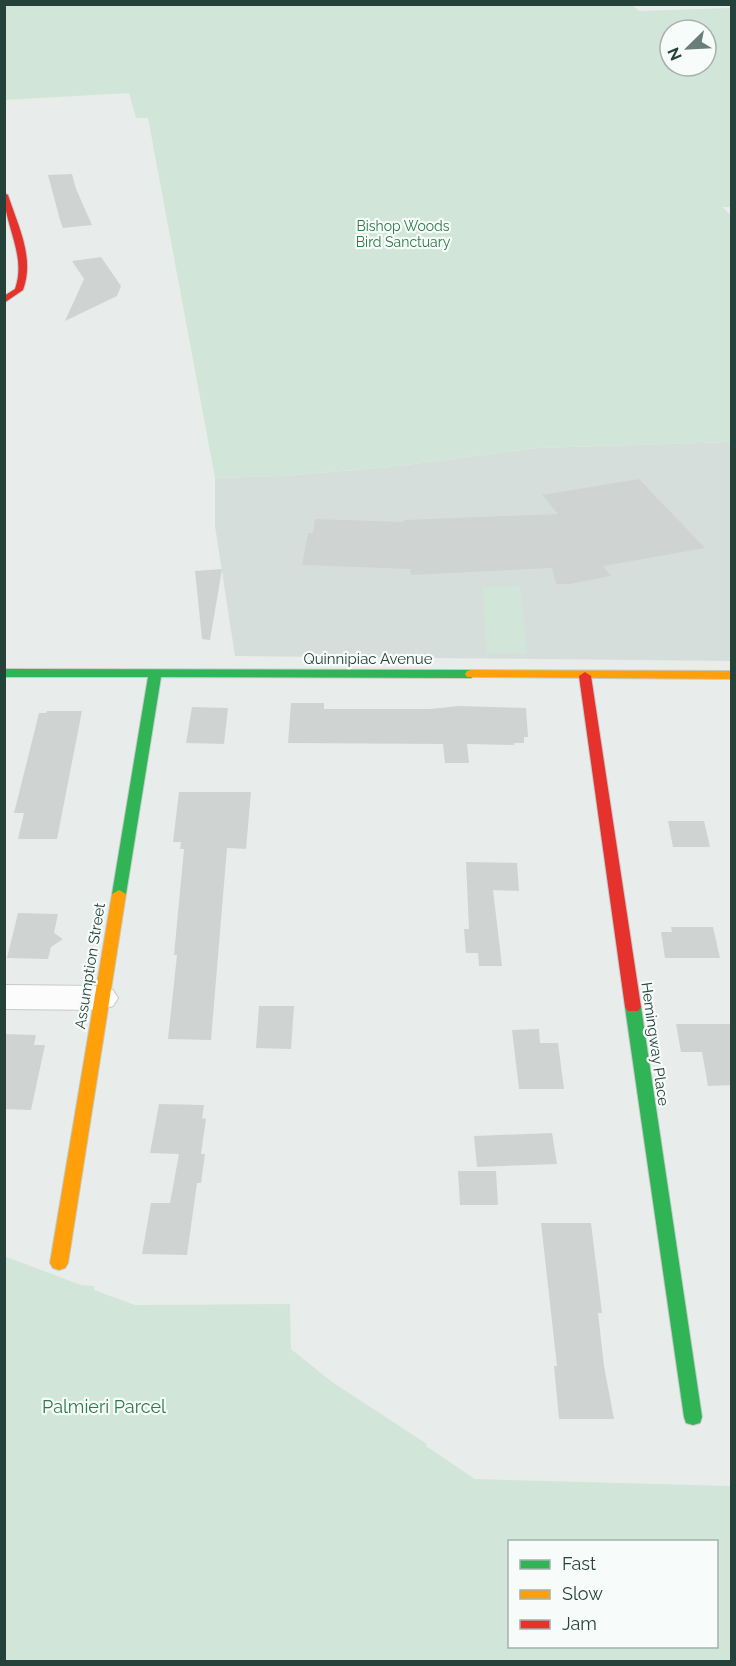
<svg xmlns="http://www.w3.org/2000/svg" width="736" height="1666" font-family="Raleway,sans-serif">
  <rect width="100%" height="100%" fill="#e8edeb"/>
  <!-- built -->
  <path fill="#d6dedb" d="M731,442V661L235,656L215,526V478L280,476L391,467L537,448Z"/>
  <!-- green -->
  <g fill="#d1e6d8" fill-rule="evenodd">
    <path d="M632,5L639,11L731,8L732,207H722L732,216L731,442L537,448L391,467L280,476L215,478L148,118H136L129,93L5,100V5ZM670,30H706V66H670Z"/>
    <path d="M520,586L527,654L487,653L483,587Z"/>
    <path d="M4,1256L81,1285L94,1286V1290L135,1305L290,1304L291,1349L332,1382L427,1444L426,1446L475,1479L731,1486V1661H5ZM510,1542H716V1646H510Z"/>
  </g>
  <!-- building -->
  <g fill="#cfd4d2">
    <path d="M72,174L76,189L92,225L63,228L60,220L48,175Z"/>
    <path d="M101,257L121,286L117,296L65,321L84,279L72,261Z"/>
    <path d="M639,479L705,548L603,566L611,576L569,584H556L552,568L411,575L410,569L302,565L308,533H313L315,519L404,522V520L558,514L542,495Z"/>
    <path d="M222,569L210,640L202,639L195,571Z"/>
    <path d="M291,703H324V709H430L459,706L526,708L528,737H524V743H514V745L467,744L469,763H445L443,744L288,743Z"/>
    <path d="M192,707L228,708L224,744L186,743Z"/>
    <path d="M47,711H82L57,839H18L24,813H14L39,713H46Z"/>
    <path d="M179,792H251L246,849L227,848L211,1040L168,1039L177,955H174L184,849H180L181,842H173Z"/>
    <path d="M668,821H704L710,847H673Z"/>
    <path d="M466,862L517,863L519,891L493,890L502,966H479L478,953H466L464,929H469Z"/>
    <path d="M18,913L58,914L54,933L63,939L51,947L48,959L7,958Z"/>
    <path d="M671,927H713L720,958H665L661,932H672Z"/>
    <path d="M259,1006H294L291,1049L256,1048Z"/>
    <path d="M676,1024H732V1085L708,1086L702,1052H681Z"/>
    <path d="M539,1029L540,1043H558L564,1089H519L512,1030Z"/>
    <path d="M4,1034L36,1035L34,1045H45L31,1110L4,1109Z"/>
    <path d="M159,1104L204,1105L202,1118L206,1119L201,1154H205L201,1183H197L187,1255L142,1254L151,1203H170L179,1154L150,1153Z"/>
    <path d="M552,1133L557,1164L477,1167L474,1136Z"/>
    <path d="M458,1171H496L498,1205H460Z"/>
    <path d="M541,1223H591L602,1313H598L604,1366L614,1419H559L554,1366H557Z"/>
  </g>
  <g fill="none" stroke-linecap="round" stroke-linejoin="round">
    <!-- street casing -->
    <g stroke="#c5cac8" stroke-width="2">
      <path id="street" d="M4,985L101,986L113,990L118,998L113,1006L101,1010L4,1009Z"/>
    </g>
    <!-- fast casing -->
    <g stroke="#c3cbc8" stroke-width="2">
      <g id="fast">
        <path d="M4,669L471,670L477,674L471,678L161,677L126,894L119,898L112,894L148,677H4Z"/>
        <path d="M633,1002L638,1003L641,1007L702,1417L700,1423L693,1425L686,1423L684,1417L625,1007L628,1003Z"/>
      </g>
    </g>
    <!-- slow casing -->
    <g stroke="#c3cbc8" stroke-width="2">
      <g id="slow">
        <path d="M471,670L732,671V679L467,677L465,674L467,671Z"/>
        <path d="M119,890L126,894L68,1263L65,1268L59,1270L53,1268L50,1263L112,894Z"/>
      </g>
    </g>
    <!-- jam casing -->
    <g stroke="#c3cbc8" stroke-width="2">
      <g id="jam">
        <path d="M4,193L8,195C18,226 35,258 23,290L4,303V296L15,289C27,255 4,226 4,193Z"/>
        <path d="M585,672L591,676L641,1007L638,1011H628L625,1007L579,676Z"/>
      </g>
    </g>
    <!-- street -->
    <use href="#street" fill="#fcfcfc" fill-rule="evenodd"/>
    <!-- fast -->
    <use href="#fast" fill="#30b455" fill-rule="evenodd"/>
    <!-- slow -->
    <use href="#slow" fill="#ff9f0a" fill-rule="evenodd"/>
    <!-- jam -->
    <use href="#jam" fill="#e5322d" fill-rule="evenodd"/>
  </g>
  <g text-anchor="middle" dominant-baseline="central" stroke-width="4.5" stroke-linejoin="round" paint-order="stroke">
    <!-- far-park labels -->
    <g font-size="14" fill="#2d7a4b" stroke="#f7fbf9">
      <text x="403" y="226">Bishop Woods<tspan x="403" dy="16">Bird Sanctuary</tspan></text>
    </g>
    <!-- street labels -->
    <g font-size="15" fill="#24423a" stroke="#f7fbf9">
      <text x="368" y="659">Quinnipiac Avenue</text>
      <text transform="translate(90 966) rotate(-81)">Assumption Street</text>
      <text transform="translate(655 1044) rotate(82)">Hemingway Place</text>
    </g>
    <!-- near-park labels -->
    <g font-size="18" fill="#2d7a4b" stroke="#f7fbf9">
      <text x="104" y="1406">Palmieri Parcel</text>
    </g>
  </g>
  <!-- border -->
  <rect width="736" height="1666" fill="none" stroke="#24423a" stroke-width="12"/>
  <!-- legend -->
  <rect x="508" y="1540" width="210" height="108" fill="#f7fbf9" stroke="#a3b1ad" stroke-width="1.5"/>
  <rect x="520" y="1560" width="30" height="9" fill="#30b455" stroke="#a3b1ad" stroke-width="1.5"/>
  <text x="562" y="1570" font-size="18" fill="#24423a">Fast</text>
  <rect x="520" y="1590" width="30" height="9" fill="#ff9f0a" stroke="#a3b1ad" stroke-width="1.5"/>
  <text x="562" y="1600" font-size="18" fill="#24423a">Slow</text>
  <rect x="520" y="1620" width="30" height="9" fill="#e5322d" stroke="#a3b1ad" stroke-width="1.5"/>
  <text x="562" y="1630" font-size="18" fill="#24423a">Jam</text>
  <!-- north arrow -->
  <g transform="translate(688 48) rotate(246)"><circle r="28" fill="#f7fbf9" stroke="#a3b1ad" stroke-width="1.5"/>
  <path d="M0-4.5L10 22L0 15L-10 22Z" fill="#697e78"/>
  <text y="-9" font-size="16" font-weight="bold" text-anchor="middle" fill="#24423a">N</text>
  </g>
</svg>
